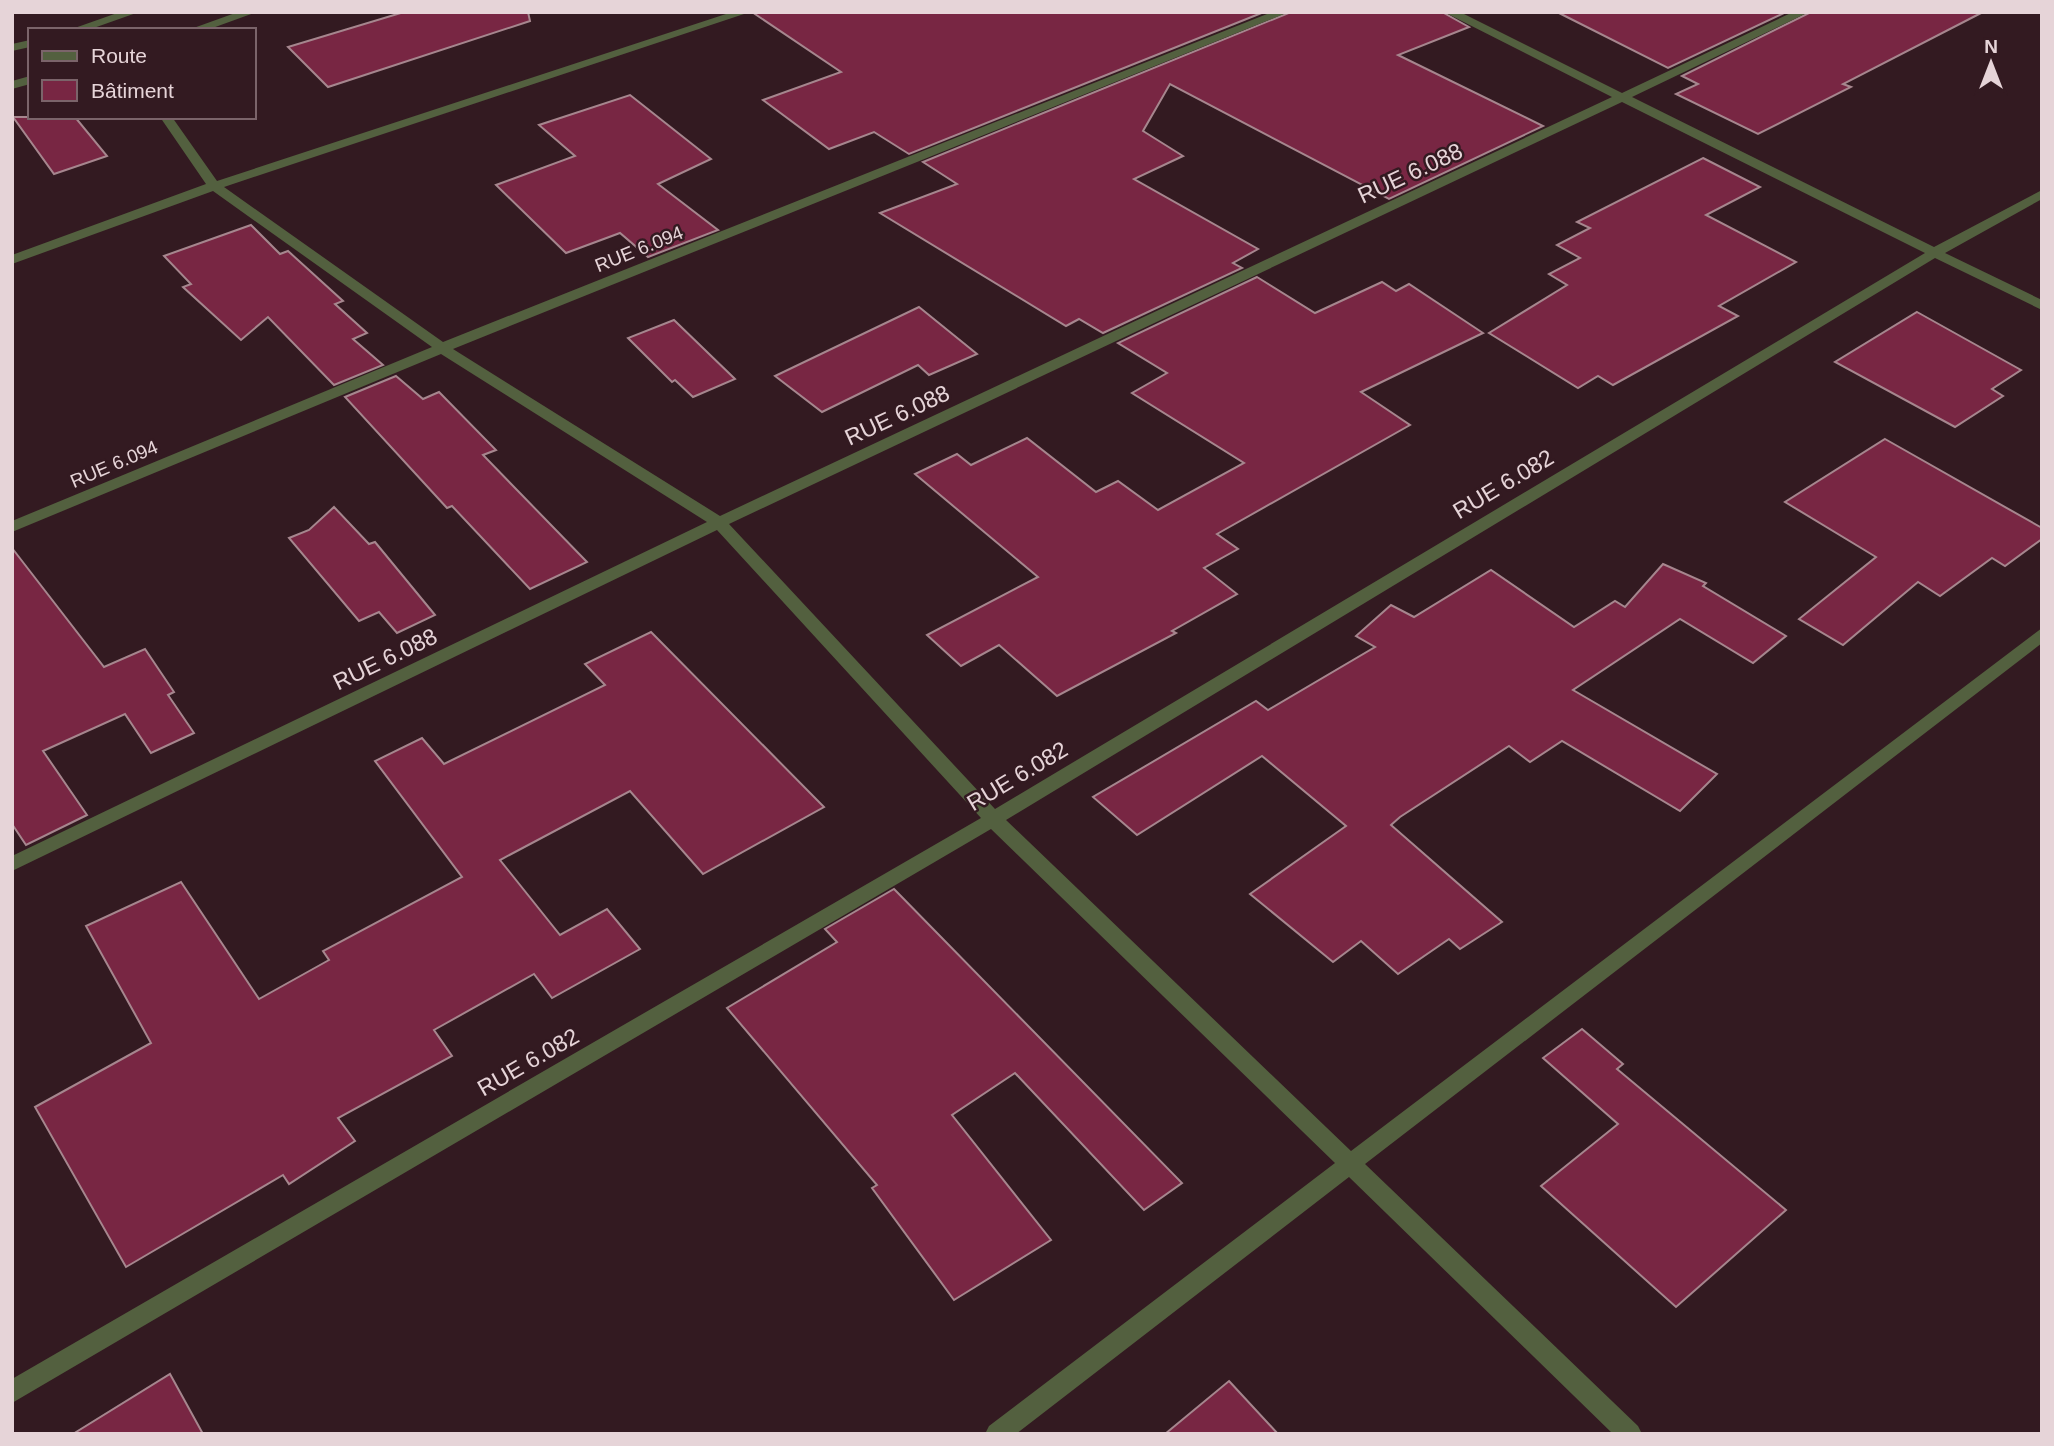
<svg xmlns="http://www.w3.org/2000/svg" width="2054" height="1446" font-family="Helvetica,sans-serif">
  <rect width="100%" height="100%" fill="#331a21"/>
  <!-- building -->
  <g fill="#782643" stroke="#a6868e" stroke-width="2">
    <path d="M404,12H528L530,21L328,87L288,47Z"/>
    <path d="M752,12H1264L909,154L874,132L829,149L763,100L841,72Z"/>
    <path d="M1291,12H1442L1469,27L1398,55L1543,126L1389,199L1170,84L1143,131L1183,156L1134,179L1258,249L1233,263L1242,268L1103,333L1079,319L1066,326L880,213L957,184L923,162Z"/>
    <path d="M1557,12H1786L1668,68Z"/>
    <path d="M1811,12H1983L1843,84L1851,87L1758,134L1676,94L1698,84L1682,76Z"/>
    <path d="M630,95L711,159L658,184L718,230L648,257L620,233L566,253L496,185L575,156L539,125Z"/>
    <path d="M13,117H75L107,156L54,174Z"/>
    <path d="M1703,158L1760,187L1706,215L1796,262L1719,306L1738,316L1613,385L1598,376L1578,388L1489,333L1567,285L1549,274L1580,258L1557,245L1590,228L1577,222Z"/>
    <path d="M251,225L280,254L288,251L343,301L335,304L367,333L353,339L383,365L334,385L268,317L241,340L183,287L191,284L164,256Z"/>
    <path d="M1257,277L1315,313L1382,282L1396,291L1409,284L1483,333L1361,392L1410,425L1217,534L1238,549L1204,568L1237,594L1172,631L1176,633L1057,696L999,645L961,666L927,635L1038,577L915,474L957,454L971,465L1027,438L1096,492L1118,481L1158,510L1244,463L1132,393L1167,373L1118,343Z"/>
    <path d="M919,307L977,354L929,375L918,365L822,412L775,376Z"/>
    <path d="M1917,312L2021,370L1992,389L2003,396L1955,427L1835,362Z"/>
    <path d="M674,320L735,379L693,397L675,380L672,382L628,338Z"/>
    <path d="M396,376L423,399L439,392L496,450L483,455L587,562L530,589L452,506L447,508L345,397Z"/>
    <path d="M1885,439L2042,528V539L2005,566L1992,558L1940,596L1918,582L1843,645L1799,619L1876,557L1785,502Z"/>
    <path d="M334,507L369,544L375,542L435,615L397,633L379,612L359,621L289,538L309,530Z"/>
    <path d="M12,548L104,667L145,649L174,692L168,695L194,733L151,753L125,714L43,751L87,815L26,845L12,824Z"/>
    <path d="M1663,564L1706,583L1703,586L1786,636L1753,663L1680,619L1573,690L1717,774L1680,811L1562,741L1530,762L1509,746L1400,817L1391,825L1502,922L1460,949L1449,939L1398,974L1361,941L1333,962L1250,894L1346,826L1262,756L1137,835L1093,797L1256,701L1268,710L1375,647L1356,636L1391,605L1414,617L1491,570L1574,627L1615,601L1625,607Z"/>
    <path d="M651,632L824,807L703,874L630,791L500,860L560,935L607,909L640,949L552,998L534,974L434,1030L452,1056L338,1118L355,1141L289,1184L283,1175L126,1267L35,1107L151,1043L86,926L181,882L259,999L329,960L323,951L462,877L375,761L422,738L444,764L605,685L585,664Z"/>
    <path d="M894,889L1182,1183L1144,1210L1015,1073L952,1115L1051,1240L954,1300L872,1188L877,1185L727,1008L837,942L825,929Z"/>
    <path d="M1582,1029L1623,1064L1617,1069L1786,1210L1676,1307L1541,1186L1618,1124L1543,1058Z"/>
    <path d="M170,1374L203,1434H73Z"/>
    <path d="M1229,1381L1278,1434H1165Z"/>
  </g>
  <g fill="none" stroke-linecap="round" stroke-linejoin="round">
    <!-- minor -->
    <g fill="#53603f" fill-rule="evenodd">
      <path d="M120,12H139L88,30H69Z"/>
      <path d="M238,12H257L207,30H188Z"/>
      <path d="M732,12H750L224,187L443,342L1272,12H1289L453,349L720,516L1612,97L1444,12H1460L1622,93L1793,12H1809L1632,97L1934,247L2042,190V199L1945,253L2042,300V310L1935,258L1006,820L1351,1151L2042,628V643L1365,1164L1638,1426L1642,1434H1613L1349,1177L1016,1434H985L989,1426L1335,1163L991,829L12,1403V1379L981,818L717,530L12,871V856L707,522L441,354L12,532V521L432,347L213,191L12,264V255L206,184L160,117H172L217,181ZM1622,102L1925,253L995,809L729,524Z"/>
      <path d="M30,40V47L12,51V44Z"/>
      <path d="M30,76V84L12,89V81Z"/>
    </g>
  </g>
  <g text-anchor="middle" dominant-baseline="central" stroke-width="5" stroke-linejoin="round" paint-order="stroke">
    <!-- far-street labels -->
    <g font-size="19" fill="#e6d4d8" stroke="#331a21">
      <text transform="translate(639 249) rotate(-22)">RUE 6.094</text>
      <text transform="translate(114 464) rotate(-23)">RUE 6.094</text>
    </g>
    <!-- street labels -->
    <g font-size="23" fill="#e6d4d8" stroke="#331a21">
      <text transform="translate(1410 173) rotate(-25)">RUE 6.088</text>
      <text transform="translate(897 415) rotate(-25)">RUE 6.088</text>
      <text transform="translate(1503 484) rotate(-31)">RUE 6.082</text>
      <text transform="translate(385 659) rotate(-26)">RUE 6.088</text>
      <text transform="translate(1017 776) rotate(-31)">RUE 6.082</text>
      <text transform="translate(528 1062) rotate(-30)">RUE 6.082</text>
    </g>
  </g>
  <!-- border -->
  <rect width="2054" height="1446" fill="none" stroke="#e6d4d8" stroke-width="28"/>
  <!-- legend -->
  <rect x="28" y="28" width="228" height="91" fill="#331a21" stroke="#7b646a" stroke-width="2"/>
  <rect x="42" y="51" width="35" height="10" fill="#53603f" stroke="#7b646a" stroke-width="2"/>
  <text x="91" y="63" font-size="21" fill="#e6d4d8">Route</text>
  <rect x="42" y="80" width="35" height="21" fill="#782643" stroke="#7b646a" stroke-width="2"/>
  <text x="91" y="98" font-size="21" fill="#e6d4d8">Bâtiment</text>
  <!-- north arrow -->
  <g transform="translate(1991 63)" stroke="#331a21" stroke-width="5" paint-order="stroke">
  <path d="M0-5L12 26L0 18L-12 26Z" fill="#e6d4d8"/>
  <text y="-10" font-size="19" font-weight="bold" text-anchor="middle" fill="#e6d4d8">N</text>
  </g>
</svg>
